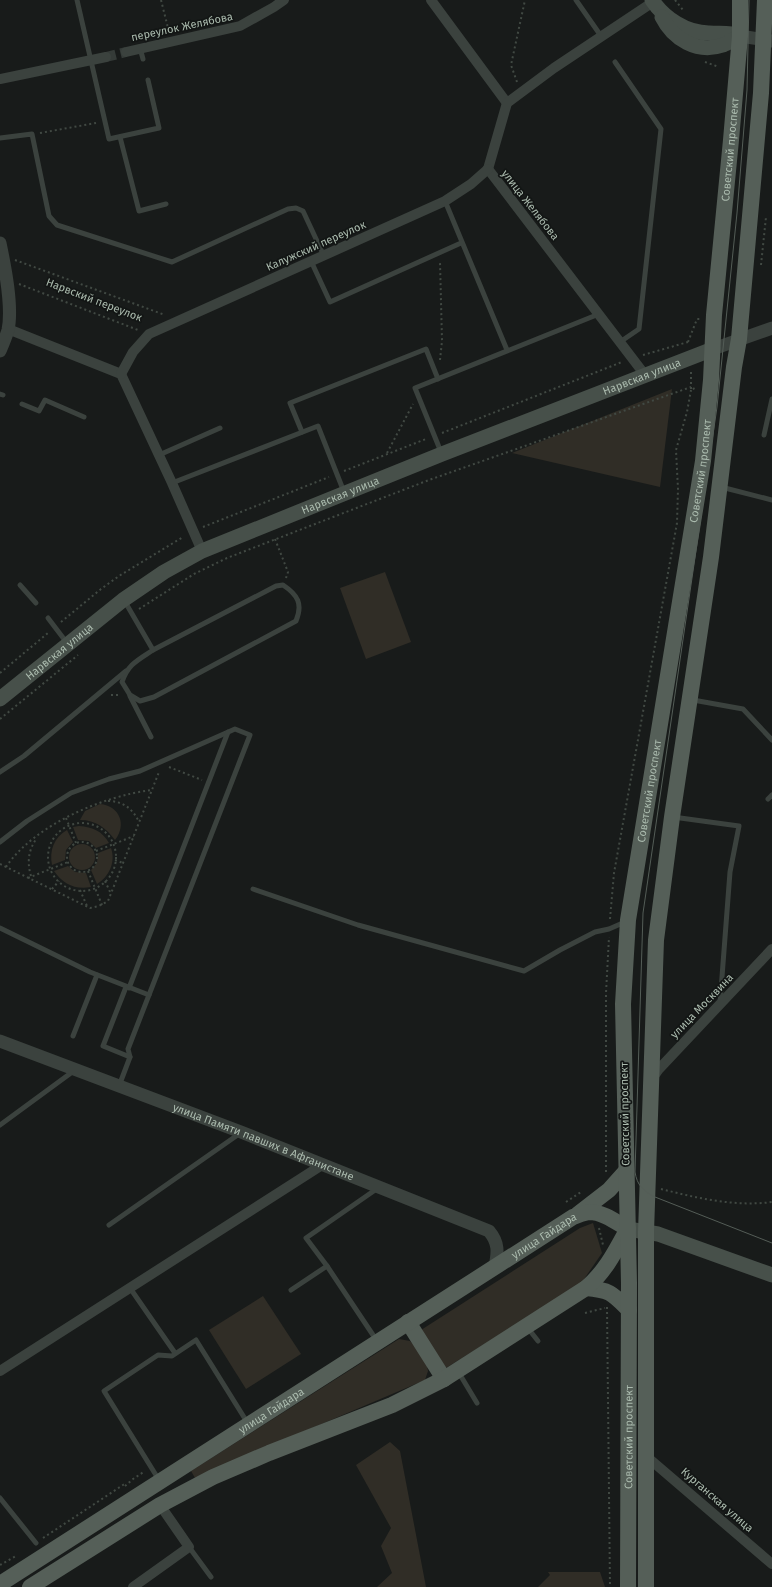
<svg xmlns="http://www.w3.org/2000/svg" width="772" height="1587" font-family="'Fira Sans',sans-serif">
  <rect width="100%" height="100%" fill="#181b1a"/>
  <!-- green -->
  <g fill="#302d26">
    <path d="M672,389L660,487L512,453Z"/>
    <path d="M385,572L411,642L366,659L340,588Z"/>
    <path d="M100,804C120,806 127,825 115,840C106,828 96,820 80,820L85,811Z"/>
    <path d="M79,826C93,827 102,831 109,843L96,848L89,841L78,840L73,827Z"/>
    <path d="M67,830L73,842L66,850L65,860L52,865C49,851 54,837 67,830Z"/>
    <circle cx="82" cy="857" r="13"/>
    <path d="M111,848C116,862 109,877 97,884L91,870L97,863L98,853Z"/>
    <path d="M68,866L75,872L86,873L91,887C75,890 63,884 54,871Z"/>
    <path d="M593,1223L602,1253L580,1285L446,1368L421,1330L580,1228Z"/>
    <path d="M263,1296L301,1354L246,1389L209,1330Z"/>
    <path d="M399,1339L410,1341L415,1346L427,1366L428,1371L425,1380L195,1478L191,1471Z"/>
    <path d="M390,1442L400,1451L426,1587H377L392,1573L381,1546L391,1528L356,1465Z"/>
    <path d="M548,1572H600L605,1587H538L550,1575Z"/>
  </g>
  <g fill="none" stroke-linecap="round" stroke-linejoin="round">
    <!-- minor-tunnel -->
    <path stroke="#353b38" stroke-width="10" stroke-dasharray="10 5" stroke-linecap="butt" d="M106,57L126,52"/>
    <!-- path -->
    <g stroke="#414943" stroke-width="2" stroke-dasharray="2 3" stroke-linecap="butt">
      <path d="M161,0L169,32"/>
      <path d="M675,0L683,10"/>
      <path d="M705,62L719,67"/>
      <path d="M517,82L511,65L525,0"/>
      <path d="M40,133L96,123"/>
      <path d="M15,260L165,315"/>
      <path d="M761,265L766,217"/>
      <path d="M19,284L138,330"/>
      <path d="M688,342L697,319H700"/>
      <path d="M643,355L688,342"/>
      <path d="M440,360L442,341L440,262"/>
      <path d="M691,372V390L697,387"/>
      <path d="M442,433L622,362"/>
      <path d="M387,453L413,404"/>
      <path d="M344,471L426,439"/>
      <path d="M203,527L329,477"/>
      <path d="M275,539L288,572L286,578"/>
      <path d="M139,609L194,574L227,558L429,480L691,387"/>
      <path d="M61,622L101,589L119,576L183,537"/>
      <path d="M0,673L48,633"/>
      <path d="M111,695H120"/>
      <path d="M0,719L78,655"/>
      <path d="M169,767L202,780"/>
      <path d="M108,801C123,801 133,809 139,822"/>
      <path d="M66,818L76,843"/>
      <circle cx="82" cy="857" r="34"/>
      <circle cx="82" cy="857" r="15"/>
      <path d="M96,851L134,836"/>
      <path d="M115,860L123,863"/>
      <path d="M0,864L90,908L99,906L108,901L159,772"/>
      <path d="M6,867C34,825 103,796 152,790"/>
      <path d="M88,871L102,905"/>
      <path d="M31,876C27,863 28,850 37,838"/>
      <path d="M28,878L68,862"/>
      <path d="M105,881L111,894"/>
      <path d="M52,889L59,881"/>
      <path d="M80,890L87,906"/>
      <path d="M610,919L614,873L677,523L678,489L676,450L687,412L691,390"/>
      <path d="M606,1172V993L609,937"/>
      <path d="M661,1189C697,1198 735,1207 772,1202"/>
      <path d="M566,1202L581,1192"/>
      <path d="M599,1228L603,1245"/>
      <path d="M607,1307L610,1587"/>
      <path d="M585,1313L605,1308"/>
      <path d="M125,1486L133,1479L145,1471"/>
      <path d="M43,1538L126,1483"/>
      <path d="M0,1565L16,1556"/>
    </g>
    <!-- service -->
    <g stroke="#3b423e" stroke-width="5">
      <path d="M77,0L109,139L159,128L148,80"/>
      <path d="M576,0L601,36"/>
      <path d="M140,48L143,59"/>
      <path d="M615,62L661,129L639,329L620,342"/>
      <path d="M120,137L139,211L166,204"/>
      <path d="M0,138L32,134L49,216L57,225L172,262L288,209L296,208L303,211L324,256"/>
      <path d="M445,201L507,350"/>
      <path d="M311,261L330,302L461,243"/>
      <path d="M0,394L3,395"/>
      <path d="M22,404L39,411L45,400L84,417"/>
      <path d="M302,432L290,403L426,349L438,379"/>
      <path d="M764,435L772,399"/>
      <path d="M441,452L415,388L599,314"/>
      <path d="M159,455L220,428"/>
      <path d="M172,483L318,426L344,492"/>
      <path d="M721,487L772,500"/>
      <path d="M20,585L36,603"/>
      <path d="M283,585C298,595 303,604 296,621L154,697L140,701L130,695L122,682C128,664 138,660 153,650L276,586Z"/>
      <path d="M124,600L153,650"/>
      <path d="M48,618L67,643"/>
      <path d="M130,696L151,737"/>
      <path d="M693,700L743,709L772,740"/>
      <path d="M0,772L24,756L126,671"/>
      <path d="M768,799L772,795"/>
      <path d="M673,817L739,826L730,872L720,1003"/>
      <path d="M0,842L27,821L71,793L109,779L140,771L235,729L250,735L128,1049L130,1057L119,1086"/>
      <path d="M253,889L358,925L524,971L560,950L595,932L609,929L625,922"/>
      <path d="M0,928L90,972L149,995"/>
      <path d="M126,987L103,1046L130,1057"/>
      <path d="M129,988L228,732"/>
      <path d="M73,1036L97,975"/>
      <path d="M0,1125L75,1070"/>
      <path d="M109,1225L239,1134"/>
      <path d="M327,1266L306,1238L378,1188"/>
      <path d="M130,1288L175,1353"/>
      <path d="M291,1290L327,1266L377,1341"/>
      <path d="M527,1327L538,1341"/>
      <path d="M459,1373L477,1403"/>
      <path d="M159,1480L104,1391L158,1355L172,1356L196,1340L247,1422"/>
      <path d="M0,1498L36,1543"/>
      <path d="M189,1547L211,1577"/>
    </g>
    <!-- minor -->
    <g stroke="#3b423e" stroke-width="10">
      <path d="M431,0L507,103"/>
      <path d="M126,52L240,26L274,7L284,0"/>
      <path d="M0,79L106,57"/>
      <path d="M488,169L645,375"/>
      <path d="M488,169L507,103L554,68L653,2"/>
      <path d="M8,329L121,374L172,483L202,551"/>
      <path d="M121,374L133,352L149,334L445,201L471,184L488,169"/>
      <path d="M652,1079L659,1069L772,949"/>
      <path d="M0,1371L322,1165"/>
      <path d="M646,1456L772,1564"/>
      <path d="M133,1587L189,1547L160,1505"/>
    </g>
    <!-- tertiary -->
    <g stroke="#3b423e" stroke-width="13">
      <path d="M740,36L772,41"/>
      <path d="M0,243C5,267 13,307 8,330C6,337 3,344 0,351"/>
      <path d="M713,349L772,328"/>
      <path id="s1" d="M0,1041L241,1132L489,1231C499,1243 498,1252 495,1267"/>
    </g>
    <!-- secondary -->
    <g stroke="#47504a" stroke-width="15">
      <path d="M652,0C664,18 686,33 709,33C720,34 729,32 740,36"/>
      <path d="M662,17C673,39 697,54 723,45C728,43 734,39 740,36"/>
      <path id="s2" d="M0,699L123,600L164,572L202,551L442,454L713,349"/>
      <path d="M628,1229L658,1234L772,1275"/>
    </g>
    <!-- primary -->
    <g stroke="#555f58" stroke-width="16">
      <path d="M578,1214L609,1190L626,1171"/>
      <path d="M586,1288C610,1290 612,1293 629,1310"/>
      <path d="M408,1322L444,1379"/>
      <path id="s3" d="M0,1584L573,1217C578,1215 584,1213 589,1212C603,1212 616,1222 628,1229"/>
      <path d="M30,1587L160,1505L213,1477L269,1453L392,1405L444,1379L586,1288C605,1272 615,1252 627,1230"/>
      <path id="s4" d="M628,1587L629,1283L623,1004L628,920L703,461L711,380L714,315L731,140L740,36V0"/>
      <path d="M646,1587V1232L656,940L672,817L711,557L734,367L739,339L761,93L765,0"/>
    </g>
    <!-- tram -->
    <path stroke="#545d57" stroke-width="1" d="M749,0L747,90L737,213L717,407L643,913L635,1172C637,1185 643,1191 655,1197L772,1243"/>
  </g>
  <g text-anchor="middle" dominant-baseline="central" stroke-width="3.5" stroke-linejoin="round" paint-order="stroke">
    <!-- street labels -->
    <g font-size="11" fill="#abbbae" stroke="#131615">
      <text transform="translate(182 27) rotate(-12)">переулок Желябова</text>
      <text stroke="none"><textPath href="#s4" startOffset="1445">Советский проспект</textPath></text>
      <text transform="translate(530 205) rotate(52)">улица Желябова</text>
      <text transform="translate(316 246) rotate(-24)">Калужский переулок</text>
      <text transform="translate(94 300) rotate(21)">Нарвский переулок</text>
      <text stroke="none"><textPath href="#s2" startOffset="724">Нарвская улица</textPath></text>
      <text stroke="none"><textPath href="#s4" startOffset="1122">Советский проспект</textPath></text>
      <text stroke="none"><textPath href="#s2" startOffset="400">Нарвская улица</textPath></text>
      <text stroke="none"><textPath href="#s2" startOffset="76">Нарвская улица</textPath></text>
      <text stroke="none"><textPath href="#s4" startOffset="798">Советский проспект</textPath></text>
      <text transform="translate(702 1006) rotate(-46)">улица Москвина</text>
      <text transform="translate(625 1114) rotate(-91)">Советский проспект</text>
      <text stroke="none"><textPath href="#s1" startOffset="282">улица Памяти павших в Афганистане</textPath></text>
      <text stroke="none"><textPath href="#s3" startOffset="646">улица Гайдара</textPath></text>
      <text stroke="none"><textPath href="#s3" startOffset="322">улица Гайдара</textPath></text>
      <text stroke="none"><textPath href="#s4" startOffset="150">Советский проспект</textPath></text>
      <text transform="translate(717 1500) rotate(41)">Курганская улица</text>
    </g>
  </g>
</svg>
